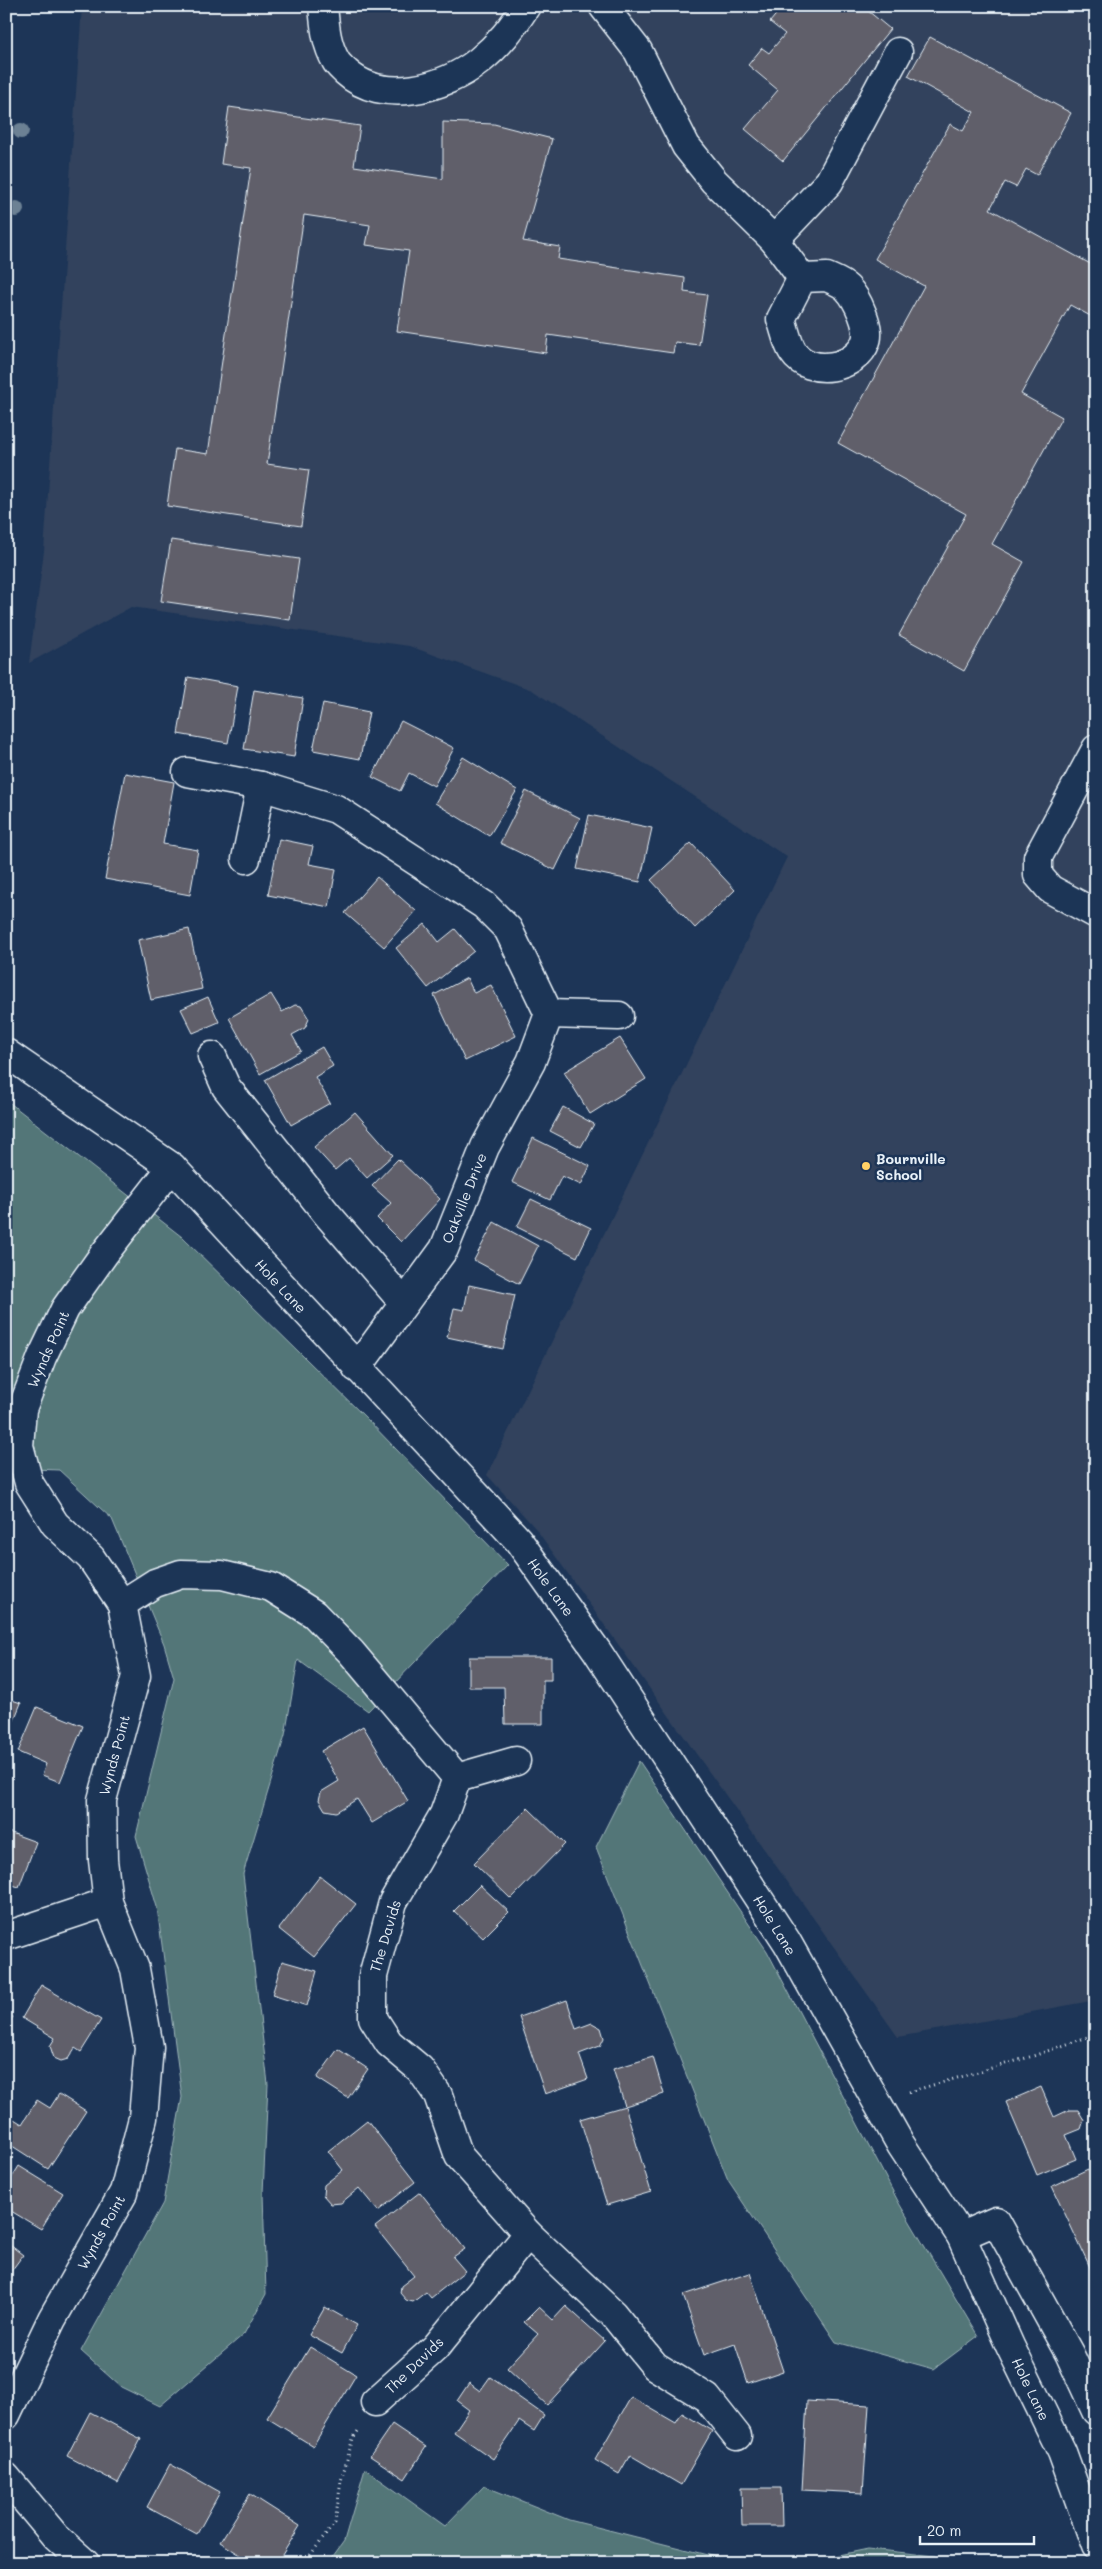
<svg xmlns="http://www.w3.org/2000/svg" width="1102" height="2569" font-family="Mali,sans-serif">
  <rect width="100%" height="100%" fill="#1d3557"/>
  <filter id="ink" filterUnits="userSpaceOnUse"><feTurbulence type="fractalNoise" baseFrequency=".02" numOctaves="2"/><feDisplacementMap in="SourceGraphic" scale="10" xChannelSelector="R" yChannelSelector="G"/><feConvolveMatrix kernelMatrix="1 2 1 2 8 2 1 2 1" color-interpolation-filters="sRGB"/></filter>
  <g filter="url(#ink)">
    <!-- built -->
    <path fill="#31425d" d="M82,6H1084L1096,15V2000L898,2037L536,1529L487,1475L787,857L532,690L409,646L131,607L29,663L44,551Z"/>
    <!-- green -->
    <g fill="#527678" stroke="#9db4b8">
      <path d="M6,1100L182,1237L366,1418L508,1565L368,1711L298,1660L285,1735L243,1874L268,2084L263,2193L266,2294L244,2334L160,2406L121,2387L81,2351L163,2203L182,2097L157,1907L136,1836L174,1678L164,1644L112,1519L59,1470L6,1468Z"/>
      <path d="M639,1761L767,1951L900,2205L978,2336L934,2369L836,2342L728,2180L596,1847Z"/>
      <path d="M365,2469L445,2526L484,2486L569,2520L739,2563H328L344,2541Z"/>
      <path d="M868,2549L936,2556L934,2563H801Z"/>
    </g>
    <!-- building -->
    <g fill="#605f6a" stroke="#e8f1f8">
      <path d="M783,6H862L890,29L783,161L745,129L778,90L748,65L762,48L769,53L785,34L770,22Z"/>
      <path d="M930,37L1071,113L1037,175L1026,169L1016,187L1005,182L990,209L1096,267V319L1070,305L1021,394L1062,417L992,544L1024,562L964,671L899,635L966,514L838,443L924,286L875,259L950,124L963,131L974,112L908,76Z"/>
      <path d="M229,107L360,126L354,166L443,179V122L494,124L552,139L523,241L560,247L558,259L685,278L684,292L707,295L699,345L675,342L673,353L548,335L546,353L397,331L409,251L366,245L370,225L304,215L267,464L309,470L301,526L167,506L175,449L208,454L251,168L221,164Z"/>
      <path d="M1096,364V383L1088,378Z"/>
      <path d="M171,540L299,559L290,620L161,601Z"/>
      <path d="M188,677L238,686L228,743L178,734Z"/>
      <path d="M254,690L303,698L294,757L244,749Z"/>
      <path d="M323,703L369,712L360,759L313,750Z"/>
      <path d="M401,721L454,748L434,786L409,773L400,791L372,777Z"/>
      <path d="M463,757L517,790L489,836L435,803Z"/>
      <path d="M125,773L174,782L163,844L198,850L190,895L105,879Z"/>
      <path d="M526,791L580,818L555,870L500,843Z"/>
      <path d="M589,815L652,828L640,882L577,869Z"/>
      <path d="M279,839L313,846L309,864L336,869L329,907L268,895Z"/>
      <path d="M691,843L735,890L695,928L651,880Z"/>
      <path d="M377,877L416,911L384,947L345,913Z"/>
      <path d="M425,924L439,942L455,929L474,951L428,988L396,948Z"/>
      <path d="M189,929L202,989L151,1000L138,940Z"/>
      <path d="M467,978L474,993L491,985L516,1036L465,1061L434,995Z"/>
      <path d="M271,994L282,1012L295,1005L301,1006L309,1019L305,1028L292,1035L301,1051L260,1074L229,1018Z"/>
      <path d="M208,997L219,1022L193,1033L181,1009Z"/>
      <path d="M620,1038L646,1079L590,1114L564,1072Z"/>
      <path d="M322,1047L333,1066L315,1077L330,1103L291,1125L265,1080Z"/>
      <path d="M563,1107L594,1124L581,1147L550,1131Z"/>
      <path d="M355,1112L393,1155L367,1178L349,1158L335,1170L314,1147Z"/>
      <path d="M533,1138L590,1166L581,1185L562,1176L550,1200L512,1182Z"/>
      <path d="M398,1159L440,1199L401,1242L377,1218L391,1203L372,1186Z"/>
      <path d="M531,1199L591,1228L577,1257L517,1227Z"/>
      <path d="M494,1222L538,1246L519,1284L474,1260Z"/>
      <path d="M469,1285L515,1295L503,1349L447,1337L454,1308L464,1310Z"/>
      <path d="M469,1657H551V1680H543V1724H505L504,1687H469Z"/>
      <path d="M6,1698L21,1703L6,1740Z"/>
      <path d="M37,1707L83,1726L60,1782L42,1775L46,1764L18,1752Z"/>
      <path d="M363,1726L408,1801L372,1823L357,1799L336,1812L325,1810L319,1800L321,1792L339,1781L321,1751Z"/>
      <path d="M528,1808L565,1844L511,1899L474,1863Z"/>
      <path d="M6,1831L36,1842L19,1887L6,1883Z"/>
      <path d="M320,1876L356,1904L314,1957L279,1929Z"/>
      <path d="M480,1885L509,1912L483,1938L454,1911Z"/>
      <path d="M282,1961L317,1971L307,2006L272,1995Z"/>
      <path d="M41,1985L101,2020L81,2052L75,2048L68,2059L61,2061L54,2058L50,2046L55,2038L22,2018Z"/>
      <path d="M567,2000L576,2029L592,2023L601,2028L604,2038L600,2046L579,2054L588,2079L545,2094L519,2017Z"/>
      <path d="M6,2012L13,2017L6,2026Z"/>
      <path d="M338,2049L368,2069L348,2098L317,2078Z"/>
      <path d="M653,2057L664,2094L625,2106L613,2069Z"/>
      <path d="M1041,2087L1054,2117L1069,2110H1078L1084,2120L1081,2129L1066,2135L1076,2159L1037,2175L1006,2102Z"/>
      <path d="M59,2094L86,2111L48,2169L6,2142V2120L9,2116L22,2124L37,2100L50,2108Z"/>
      <path d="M625,2106L651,2192L607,2205L580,2119Z"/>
      <path d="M367,2120L415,2182L378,2211L359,2188L341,2203L331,2204L323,2195L324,2185L343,2170L328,2151Z"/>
      <path d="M19,2166L63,2193L41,2229L6,2208V2187Z"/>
      <path d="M1088,2169L1096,2185V2280L1052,2186Z"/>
      <path d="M420,2192L465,2249L453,2257L465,2271L431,2298L426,2292L413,2302L406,2300L400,2293L401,2286L414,2276L375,2227Z"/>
      <path d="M6,2242L23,2255L6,2278Z"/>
      <path d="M750,2273L783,2371L748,2383L735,2344L704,2355L683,2295Z"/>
      <path d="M566,2306L605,2341L547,2405L507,2368L538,2334L524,2322L539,2307L553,2320Z"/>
      <path d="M325,2307L357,2325L342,2353L309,2335Z"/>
      <path d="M310,2347L356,2375L313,2446L267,2418Z"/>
      <path d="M490,2377L544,2415L534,2431L519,2421L493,2459L454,2432L469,2410L457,2401L469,2383L480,2391Z"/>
      <path d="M631,2397L676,2423L682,2413L712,2431L681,2485L630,2455L619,2474L595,2460Z"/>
      <path d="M807,2401L869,2405L863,2493L802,2490Z"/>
      <path d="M90,2412L141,2439L118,2483L67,2456Z"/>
      <path d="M392,2424L426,2447L405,2479L370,2456Z"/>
      <path d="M170,2464L220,2492L197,2534L147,2507Z"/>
      <path d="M741,2488H781L782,2526H742Z"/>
      <path d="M250,2494L300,2526L277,2563H253L220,2542Z"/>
    </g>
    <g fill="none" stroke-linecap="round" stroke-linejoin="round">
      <!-- minor casing -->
      <g stroke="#e8f1f8" stroke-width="31">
        <g id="minor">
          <path d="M323,6C325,26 326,44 336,61C338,65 343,69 346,72C382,105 444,89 479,61C499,45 512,28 526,6"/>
          <path d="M603,6L638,51L686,146L714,181L774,240L802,278"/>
          <path d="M774,240L829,182L898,52"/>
          <path d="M827,277C833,280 842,283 847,288C857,298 871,328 866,341C857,369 809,377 793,352C787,343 785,329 781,319L802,278Z"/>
          <path d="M1096,749L1038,857V875L1050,889L1096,914"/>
          <path d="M187,772L261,786L336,809L484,905L508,929L549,1014L531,1062L485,1147L444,1249L357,1368"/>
          <path d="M246,859L261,786"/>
          <path d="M549,1014L619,1016"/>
          <path d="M6,1053L172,1167L518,1540L597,1651L787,1942L901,2145L961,2236L1010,2346L1062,2452L1096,2546"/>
          <path d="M212,1056L226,1087L327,1214L404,1303"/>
          <path d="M122,1604L155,1583L181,1574L222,1575L271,1587L314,1614L351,1652L457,1778L444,1814L393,1902L373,1976V2018L389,2043L420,2069L438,2095L459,2156L528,2234L435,2348L375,2402"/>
          <path d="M457,1778L516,1761"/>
          <path d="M6,1936L108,1902"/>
          <path d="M528,2234L613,2314L655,2366L707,2398L737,2436"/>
          <path d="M961,2236L996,2221L1069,2353L1096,2411"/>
          <path d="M6,2415L52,2319L124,2192L143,2118L149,2047L135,1969L108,1902L103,1860L102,1800L136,1676L122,1604L91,1558L55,1524L29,1483L19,1446L22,1409L42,1357L65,1309L104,1254L172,1167"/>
          <path d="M6,2477L56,2537L85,2563"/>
        </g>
      </g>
      <!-- path -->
      <g stroke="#e8f1f8" stroke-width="3" stroke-dasharray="1 4" stroke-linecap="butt">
        <path d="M909,2092L1033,2056L1096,2034"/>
        <path d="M304,2563L335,2523L341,2481L353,2438L358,2431"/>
      </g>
      <!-- minor -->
      <use href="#minor" stroke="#1d3557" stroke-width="28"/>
    </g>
    <!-- trees -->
    <g fill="#6c8194">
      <circle cx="21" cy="131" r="8"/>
      <circle cx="16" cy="209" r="8"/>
    </g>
  </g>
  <!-- markers -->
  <circle fill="#ffd166" stroke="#1d3557" stroke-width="2" cx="866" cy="1166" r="5"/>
  <g text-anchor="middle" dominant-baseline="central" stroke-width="5" stroke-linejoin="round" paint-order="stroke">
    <!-- poi labels -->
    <g font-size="14" font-weight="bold" fill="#e8f1f8" stroke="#1d3557" text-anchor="start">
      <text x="876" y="1158">Bournville<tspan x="876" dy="16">School</tspan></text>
    </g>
    <!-- street labels -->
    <g font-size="14" fill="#e8f1f8" stroke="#1d3557">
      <text transform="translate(464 1198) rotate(-68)">Oakville Drive</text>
      <text transform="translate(281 1286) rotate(47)">Hole Lane</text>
      <text transform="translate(48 1349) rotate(-66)">Wynds Point</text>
      <text transform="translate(551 1587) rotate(54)">Hole Lane</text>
      <text transform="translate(114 1755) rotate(-75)">Wynds Point</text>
      <text transform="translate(775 1925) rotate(58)">Hole Lane</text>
      <text transform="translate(385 1936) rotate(-73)">The Davids</text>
      <text transform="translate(101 2232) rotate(-61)">Wynds Point</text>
      <text transform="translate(414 2365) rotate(-44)">The Davids</text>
      <text transform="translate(1031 2389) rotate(64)">Hole Lane</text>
    </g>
  </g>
  <!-- margin -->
  <rect width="1102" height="2569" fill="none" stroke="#1d3557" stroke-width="25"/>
  <rect x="12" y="12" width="1077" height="2544" fill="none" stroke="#e8f1f8" stroke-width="2" filter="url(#ink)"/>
  <!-- scale -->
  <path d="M920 2536v8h114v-8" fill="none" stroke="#e8f1f8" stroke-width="2.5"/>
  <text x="927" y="2536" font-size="15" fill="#e8f1f8" stroke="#1d3557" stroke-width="4" paint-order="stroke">20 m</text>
</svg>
